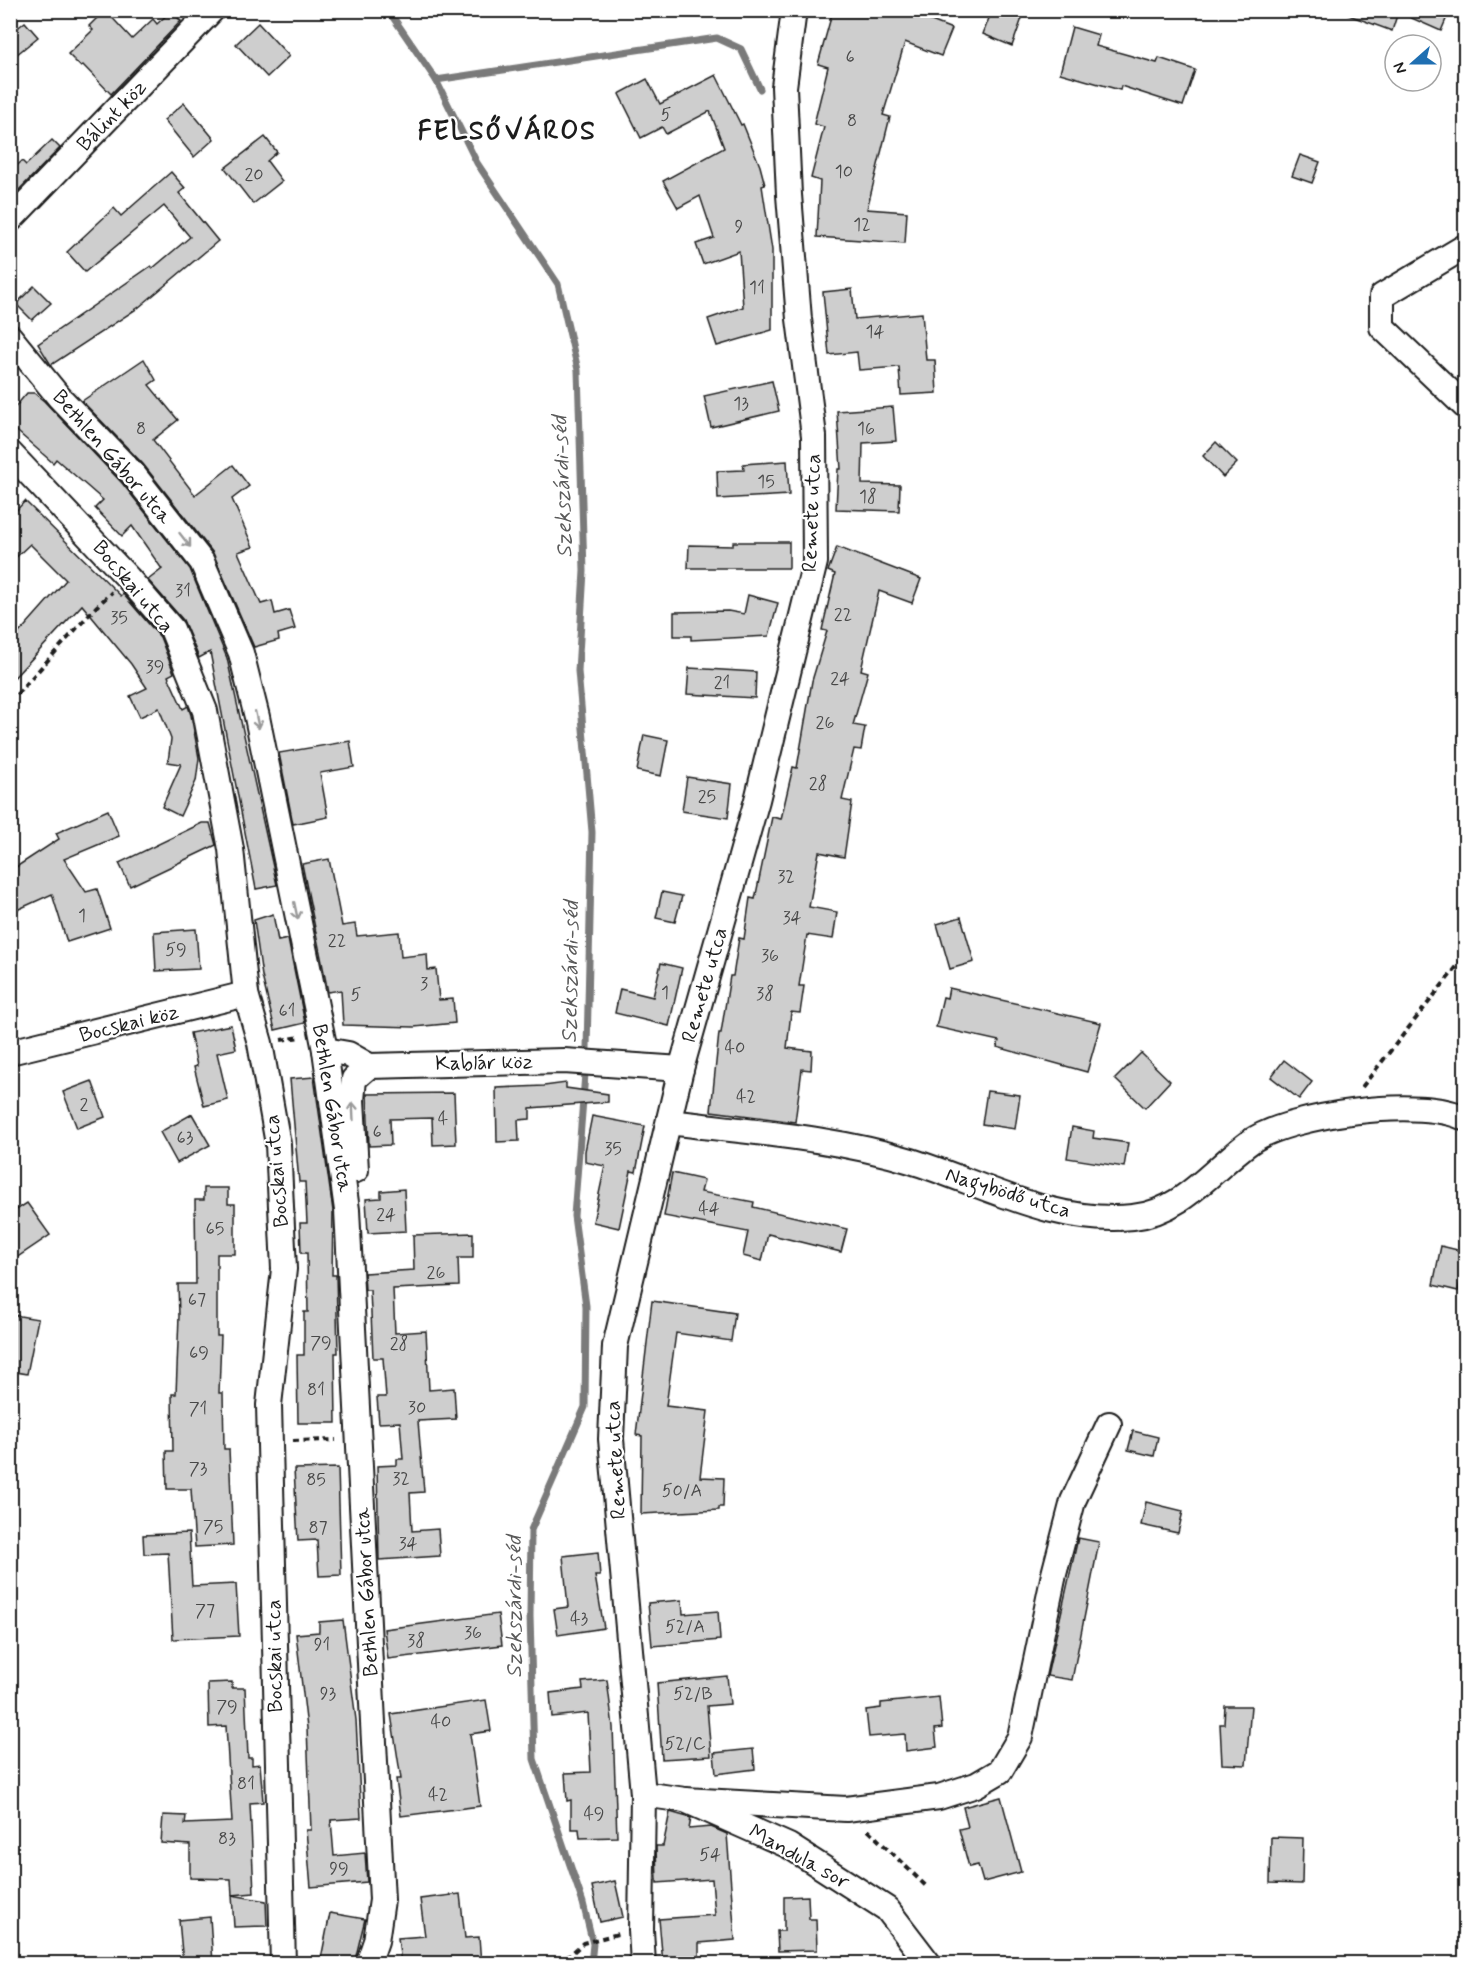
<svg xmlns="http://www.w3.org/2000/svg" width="1476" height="1974" font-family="Mynerve,sans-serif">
  <rect width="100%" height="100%" fill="#fff"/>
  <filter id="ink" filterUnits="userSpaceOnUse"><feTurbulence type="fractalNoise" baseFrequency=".0167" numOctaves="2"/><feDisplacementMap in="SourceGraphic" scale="12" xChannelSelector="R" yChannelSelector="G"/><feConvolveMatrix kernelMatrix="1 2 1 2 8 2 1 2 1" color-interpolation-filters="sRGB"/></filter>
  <g filter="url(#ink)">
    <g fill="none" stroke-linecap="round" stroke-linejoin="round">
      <!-- stream -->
      <g stroke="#7a7a7a" stroke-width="7">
        <path d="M388,10L436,80L477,163L558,284L578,370L584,571L578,671L592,832L587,1048L574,1216L586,1306L585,1407L531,1530L530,1616L534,1759L583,1903L593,1944L591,1964"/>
        <path d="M436,80L717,38L741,49L760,89"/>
      </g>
    </g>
    <!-- building -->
    <g fill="#cecece" stroke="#1c1c1c" stroke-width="1.5">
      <path d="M105,10L132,39L153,19L157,24L171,11L181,21L111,94L83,65L81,67L68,54L93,30L89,26Z"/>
      <path d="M833,10H903L952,29L941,56L905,42L883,115L890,117L867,209L907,212L905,243L817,237L820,181L811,178L824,127L814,124L828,67L818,64Z"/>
      <path d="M992,10H1025L1012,46L983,34Z"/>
      <path d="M1343,10H1450L1441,31L1398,12L1392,31L1343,13Z"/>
      <path d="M25,22L38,37L10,60V34Z"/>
      <path d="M258,23L289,56L267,77L236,44Z"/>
      <path d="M1072,27L1099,35L1096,46L1157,63L1159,58L1195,70L1183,106L1121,86L1120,90L1060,73Z"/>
      <path d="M716,75L741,125L743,124L760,166L765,185L762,186L772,250V330L717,346L708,319L743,307L739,251L703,264L696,244L714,238L700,196L678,208L663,181L724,148L710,111L666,134L662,127L641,138L619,94L647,79L660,104Z"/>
      <path d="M184,103L214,139L194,157L164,120Z"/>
      <path d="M265,137L277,152L267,161L282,181L253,204L225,168Z"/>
      <path d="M52,140L60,148L10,199V172L22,161L26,165Z"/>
      <path d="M1300,155L1320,162L1312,183L1292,176Z"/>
      <path d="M171,172L185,188L179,193L218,241L138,308L51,365L38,344L151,266L153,268L190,237L164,206L85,272L67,252L114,208L121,216Z"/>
      <path d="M34,286L51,303L32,320L16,304Z"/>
      <path d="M852,289L855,319L922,313L926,360H935L937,393L901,395L899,367L859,370L857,352L829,355L823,292Z"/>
      <path d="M144,359L156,380L149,385L178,420L153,440L195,495L233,465L249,486L232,499L253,547L238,552L261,604L272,601L275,614L289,610L295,629L278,634L279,640L254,647L213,553L143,464L82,401Z"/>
      <path d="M772,381L779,411L711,427L704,396Z"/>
      <path d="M27,393H34L44,401L122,483L190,569L227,658L277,885L256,889L210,652L199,658L183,620L148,580L162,569L132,526L122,536L95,508L103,500L56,459L53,463L10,425V413Z"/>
      <path d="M893,407L896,441L863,443L862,484L900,485L899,511L836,509L838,469H841L837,411Z"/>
      <path d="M1216,442L1237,463L1223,477L1203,456Z"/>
      <path d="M787,461L789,495L718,499L717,471L744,470L743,464Z"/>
      <path d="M25,501L121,596L123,594L160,637L174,673L168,676L183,709L188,706L191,715L199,758L196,781L180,816L162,807L181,764L168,762L171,739L159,708L140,717L130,696L147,688L131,664L82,605L10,682V643L66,580L30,544L10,563L11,516Z"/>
      <path d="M733,542H789V568H688L689,545L733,546Z"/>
      <path d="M837,547L921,579L912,603L879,591L861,670L868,672L853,725L865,727L861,750L854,749L842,800L852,802L844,857L819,852L809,907L837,912L833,939L807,935L799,986H804L800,1013L791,1012L787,1048L812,1051L811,1070L802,1069L795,1122L711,1111L719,1033H721L730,976H733L739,938L744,939L750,898L755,899L772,817L781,819L793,767L797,768L812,681L827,631L822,630L835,574L828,571Z"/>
      <path d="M748,595L778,603L769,636L691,640V636H674V612L728,611L744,614Z"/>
      <path d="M689,668L756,672L755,698L687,694Z"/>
      <path d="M644,735L668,740L661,776L637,771Z"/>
      <path d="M350,741L354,767L320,773L328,817L293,824L279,753Z"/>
      <path d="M687,777L732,784L728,818L682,811Z"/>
      <path d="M108,810L119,836L64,859L86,892L97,889L110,928L67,942L52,894L10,913V871L59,839L56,833Z"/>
      <path d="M202,823H210L216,845L130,886L119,863Z"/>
      <path d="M329,859L342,926L355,924L357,936L399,932L401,957L427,954L428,970L436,969L439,1000L453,999L455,1023L414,1027L343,1025L341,990L328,992L302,864Z"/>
      <path d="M662,892L682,896L675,922L656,918Z"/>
      <path d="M273,914L278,941L288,939L305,1023L275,1030L262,976L254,920Z"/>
      <path d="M961,917L974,962L950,969L937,924Z"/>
      <path d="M196,929L199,969L156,971L154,932Z"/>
      <path d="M661,963L682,968L669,1026L615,1013L620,989L653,997Z"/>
      <path d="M949,988L1101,1023L1087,1072L997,1047L999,1041L936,1027L943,997L947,998Z"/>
      <path d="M231,1025L236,1049L217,1053L228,1100L204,1106L194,1067L197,1066L190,1033Z"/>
      <path d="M1141,1053L1170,1081L1145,1108L1115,1079Z"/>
      <path d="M1284,1060L1312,1082L1299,1099L1271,1077Z"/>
      <path d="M314,1077L333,1211L332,1275H336L338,1353H335L336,1423H298L297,1355H304V1312H308L307,1253H301L300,1223H307L305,1182H299L290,1079Z"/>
      <path d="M92,1081L105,1117L77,1128L63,1092Z"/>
      <path d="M566,1083V1088L608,1094V1102L530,1108V1119L518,1120L519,1141L497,1142L496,1088L544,1086Z"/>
      <path d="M987,1091L1020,1095L1015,1129L982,1124Z"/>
      <path d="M454,1093L456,1144L433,1145L432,1118L390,1119L391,1145L369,1146L367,1094Z"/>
      <path d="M192,1114L210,1145L177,1163L160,1132Z"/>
      <path d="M592,1116L645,1126L636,1172L631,1171L619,1228L593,1222L605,1166L585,1162V1151Z"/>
      <path d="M1072,1127L1094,1131L1093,1138L1128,1143L1124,1167L1067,1158Z"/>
      <path d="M672,1173L704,1180L701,1192L754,1202L753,1207L847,1229L841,1252L768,1234L762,1261L743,1256L748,1232L664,1216Z"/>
      <path d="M204,1188H228V1204H235V1254H217V1336H221L219,1393H223L224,1449H229L233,1545L195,1547L191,1489H167L166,1451H173L172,1394H176L179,1316L178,1284H196L195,1200H204Z"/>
      <path d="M404,1189L406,1231L368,1233L366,1199L381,1198V1191Z"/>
      <path d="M27,1203L50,1235L10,1262V1214Z"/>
      <path d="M473,1233V1258H458L459,1286L393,1289L395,1333L426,1331L429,1390L454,1388L456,1419L418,1421L424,1492L410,1493L412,1531L438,1529L440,1556L379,1560L377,1466L397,1465V1459H403L400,1422L379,1423L377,1397H386L383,1358H373L370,1290H365L364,1273L414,1270L413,1235Z"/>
      <path d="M1441,1246L1466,1252L1458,1291L1433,1285Z"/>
      <path d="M652,1301L735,1313L731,1341L676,1333L666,1406L708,1411L700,1477L724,1478L723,1507H719V1510L641,1514L642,1436L636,1435Z"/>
      <path d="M14,1315L38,1319L27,1374L10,1371V1331Z"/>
      <path d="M1133,1431L1158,1437L1154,1456L1128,1450Z"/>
      <path d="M338,1468L341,1575L319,1576L317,1540L298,1541L294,1469Z"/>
      <path d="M1146,1502L1183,1511L1178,1533L1141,1525Z"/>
      <path d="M189,1533L192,1586L236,1584L239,1636L173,1639L168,1553L144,1554L143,1535Z"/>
      <path d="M1078,1538L1099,1542L1072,1680L1047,1676Z"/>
      <path d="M598,1552L600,1576H595L604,1628L558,1635L554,1609L568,1607L563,1556Z"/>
      <path d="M682,1600L683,1614L718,1611L720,1640L652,1646L648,1603Z"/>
      <path d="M498,1614L502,1645L388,1659L384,1629Z"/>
      <path d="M343,1620L356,1720L361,1818L331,1820L334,1856L365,1853L367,1882L311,1887L306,1830H311L307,1728L296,1634L319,1632V1622Z"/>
      <path d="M727,1676L730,1704L707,1706L711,1756L662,1759L657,1683Z"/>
      <path d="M607,1680L613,1727L617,1837L580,1838L579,1829H571V1800L567,1801L565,1773L591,1772L588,1713L552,1717L550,1693L583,1689L582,1682Z"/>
      <path d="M232,1682V1688H245L248,1758H252V1765L260,1764L263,1802L250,1803L254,1893L232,1895L231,1879L190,1878V1845L161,1843L163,1815L186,1816L185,1824L232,1822L226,1726L209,1727L208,1683Z"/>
      <path d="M939,1697L942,1728L935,1729L937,1747L906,1751L905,1734L869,1737L866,1710L881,1708V1703Z"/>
      <path d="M486,1700L491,1731L470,1734L480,1806L401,1816L396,1779H401L391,1714Z"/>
      <path d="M1225,1706H1251L1246,1765L1222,1764L1220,1724H1224Z"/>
      <path d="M753,1749L755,1769L716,1774L714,1753Z"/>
      <path d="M1001,1797L1021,1872L983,1882L978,1865L969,1867L959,1829L968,1827L963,1807Z"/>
      <path d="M670,1812L691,1818L689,1829L711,1827L727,1834L735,1940L699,1943V1964H663L659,1919L715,1915L712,1879L657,1883L656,1846H663Z"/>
      <path d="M1271,1837L1303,1838L1302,1884L1270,1883Z"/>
      <path d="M615,1881L623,1917L600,1922L592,1886Z"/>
      <path d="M460,1894L465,1938L479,1937L481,1964H401L398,1938L425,1936L420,1899Z"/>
      <path d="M232,1895L266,1901L267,1926L234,1927Z"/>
      <path d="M808,1896L809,1919H816L817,1950L778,1951L777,1931H784V1897Z"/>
      <path d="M330,1913L365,1919L354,1964H320Z"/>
      <path d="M210,1917L213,1964H183L179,1920Z"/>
    </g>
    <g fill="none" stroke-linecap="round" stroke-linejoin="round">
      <!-- minor casing -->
      <g stroke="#1c1c1c" stroke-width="28">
        <g id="minor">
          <path d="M10,220L212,10"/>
          <path d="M1466,246L1382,296V327L1466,407"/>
          <path d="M10,337L59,397L133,474L202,562L241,653L257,717L325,1050L347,1210L382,1900L376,1941L368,1964"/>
          <path d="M10,453L128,578L172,629L205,711L231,849L246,994L260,1043L278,1144L284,1269L269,1405L283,1964"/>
          <path d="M325,1050L348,1054L369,1066L564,1061L681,1069"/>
          <path d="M10,1052L246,994"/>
          <path d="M669,1122C749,1132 833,1137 911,1161C984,1184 1054,1225 1133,1217C1183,1212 1212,1169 1250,1142C1287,1115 1424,1095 1466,1119"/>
          <path d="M356,1170L352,1100L354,1079L369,1066"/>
          <path d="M643,1794L685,1800L789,1846L887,1909L929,1964"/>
          <path d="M685,1800L846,1809L939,1797L976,1785L1000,1771L1020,1737L1054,1574L1073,1501L1109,1424"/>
          <path d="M643,1964L641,1930L643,1794L611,1439L615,1346L681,1069L757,800L815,562L814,436L799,319L789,195L784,87L794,10"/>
        </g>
      </g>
      <!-- path -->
      <g stroke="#1c1c1c" stroke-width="4" stroke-dasharray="6 4.5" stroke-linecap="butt">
        <path d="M10,702L96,607L112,592"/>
        <path d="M281,1040L300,1037"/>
        <path d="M1362,1087L1466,955"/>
        <path d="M293,1441L336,1440"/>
        <path d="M868,1830L928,1888"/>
        <path d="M524,1964L559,1960L569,1956L583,1943L618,1934"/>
      </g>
      <!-- minor -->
      <use href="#minor" stroke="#fff" stroke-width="24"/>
    </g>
    <!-- one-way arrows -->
    <defs><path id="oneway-shaft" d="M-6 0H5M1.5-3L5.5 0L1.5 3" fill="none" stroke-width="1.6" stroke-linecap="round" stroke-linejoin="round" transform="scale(1.5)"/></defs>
    <g stroke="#999">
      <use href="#oneway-shaft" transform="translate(185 540) rotate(52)"/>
      <use href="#oneway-shaft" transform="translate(257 720) rotate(78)"/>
      <use href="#oneway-shaft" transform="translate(296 911) rotate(78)"/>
      <use href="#oneway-shaft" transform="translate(353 1111) rotate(-93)"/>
    </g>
  </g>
  <g text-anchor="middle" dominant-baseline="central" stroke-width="4.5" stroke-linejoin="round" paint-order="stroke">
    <!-- number labels -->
    <g font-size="18" fill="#484848">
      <text x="850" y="57">6</text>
      <text x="666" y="115">5</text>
      <text x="852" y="121">8</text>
      <text x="844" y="172">10</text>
      <text x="254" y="175">20</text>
      <text x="862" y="225">12</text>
      <text x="739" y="227">9</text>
      <text x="757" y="288">11</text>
      <text x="875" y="332">14</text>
      <text x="741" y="404">13</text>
      <text x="141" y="429">8</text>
      <text x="866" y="429">16</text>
      <text x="766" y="482">15</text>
      <text x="868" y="497">18</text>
      <text x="183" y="591">31</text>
      <text x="843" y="615">22</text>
      <text x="119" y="618">35</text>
      <text x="155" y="667">39</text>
      <text x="840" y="679">24</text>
      <text x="722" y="683">21</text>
      <text x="825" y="723">26</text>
      <text x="818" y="784">28</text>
      <text x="707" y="797">25</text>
      <text x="786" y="877">32</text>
      <text x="82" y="916">1</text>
      <text x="792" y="918">34</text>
      <text x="337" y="941">22</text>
      <text x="176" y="950">59</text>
      <text x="770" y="956">36</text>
      <text x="424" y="984">3</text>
      <text x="665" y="993">1</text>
      <text x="765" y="994">38</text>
      <text x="356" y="995">5</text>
      <text x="287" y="1011">61</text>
      <text x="735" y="1048">40</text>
      <text x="746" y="1097">42</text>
      <text x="84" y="1105">2</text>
      <text x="443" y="1119">4</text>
      <text x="377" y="1132">6</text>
      <text x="185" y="1138">63</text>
      <text x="613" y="1149">35</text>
      <text x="709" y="1209">44</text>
      <text x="386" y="1215">24</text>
      <text x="215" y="1229">65</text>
      <text x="436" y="1273">26</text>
      <text x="197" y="1300">67</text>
      <text x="321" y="1343">79</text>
      <text x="399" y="1344">28</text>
      <text x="199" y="1353">69</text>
      <text x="316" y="1390">81</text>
      <text x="417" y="1408">30</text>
      <text x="198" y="1409">71</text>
      <text x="198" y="1469">73</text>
      <text x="401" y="1479">32</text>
      <text x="316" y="1480">85</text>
      <text x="682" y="1491">50/A</text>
      <text x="213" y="1527">75</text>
      <text x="318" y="1528">87</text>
      <text x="408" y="1544">34</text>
      <text x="205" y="1611">77</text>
      <text x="579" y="1619">43</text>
      <text x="685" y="1627">52/A</text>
      <text x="473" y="1633">36</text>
      <text x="416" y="1641">38</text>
      <text x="322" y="1645">91</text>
      <text x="328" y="1694">93</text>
      <text x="693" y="1694">52/B</text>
      <text x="227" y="1707">79</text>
      <text x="441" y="1722">40</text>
      <text x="685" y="1744">52/C</text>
      <text x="246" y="1784">81</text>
      <text x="438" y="1795">42</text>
      <text x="594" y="1814">49</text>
      <text x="227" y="1839">83</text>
      <text x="710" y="1855">54</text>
      <text x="339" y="1869">99</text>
    </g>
    <!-- street labels -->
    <g font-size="21" fill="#1c1c1c" stroke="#fff">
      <text transform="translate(112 116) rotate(-46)">Bálint köz</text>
      <text transform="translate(112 457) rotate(49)">Bethlen Gábor utca</text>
      <text transform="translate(812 513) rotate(-88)">Remete utca</text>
      <text transform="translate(133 587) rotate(50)">Bocskai utca</text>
      <text transform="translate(705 985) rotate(-74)">Remete utca</text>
      <text transform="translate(129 1024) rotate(-14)">Bocskai köz</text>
      <text transform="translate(484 1063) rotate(-1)">Kablár köz</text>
      <text transform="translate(332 1108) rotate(81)">Bethlen Gábor utca</text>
      <text transform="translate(277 1171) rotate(-95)">Bocskai utca</text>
      <text transform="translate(1008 1193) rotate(17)">Nagybödő utca</text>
      <text transform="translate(616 1460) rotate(-93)">Remete utca</text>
      <text transform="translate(367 1592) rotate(-93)">Bethlen Gábor utca</text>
      <text transform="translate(275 1656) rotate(-91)">Bocskai utca</text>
      <text transform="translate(799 1857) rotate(29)">Mandula sor</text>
    </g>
    <!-- water labels -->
    <g font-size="22" font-style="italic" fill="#5a5a5a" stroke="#fff">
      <text transform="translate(563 487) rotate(-92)">Szekszárdi-séd</text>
      <text transform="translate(571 972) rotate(-89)">Szekszárdi-séd</text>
      <text transform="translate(515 1607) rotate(-90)">Szekszárdi-séd</text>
    </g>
    <!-- district labels -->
    <g font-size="27" font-weight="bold" letter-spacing="1.5" fill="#1c1c1c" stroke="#fff">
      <text x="507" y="131">FELSŐVÁROS</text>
    </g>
  </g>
  <!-- margin -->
  <rect width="1476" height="1974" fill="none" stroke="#fff" stroke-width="36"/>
  <rect x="18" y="18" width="1440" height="1938" fill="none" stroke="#1c1c1c" stroke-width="2" filter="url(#ink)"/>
  <!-- north arrow -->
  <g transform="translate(1413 63) rotate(249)"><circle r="28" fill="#ffffff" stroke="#a4a4a4" stroke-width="1.5"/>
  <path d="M0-4.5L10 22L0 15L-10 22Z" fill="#1f6fb2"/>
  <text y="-9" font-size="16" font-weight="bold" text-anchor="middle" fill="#1c1c1c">N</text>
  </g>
</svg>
